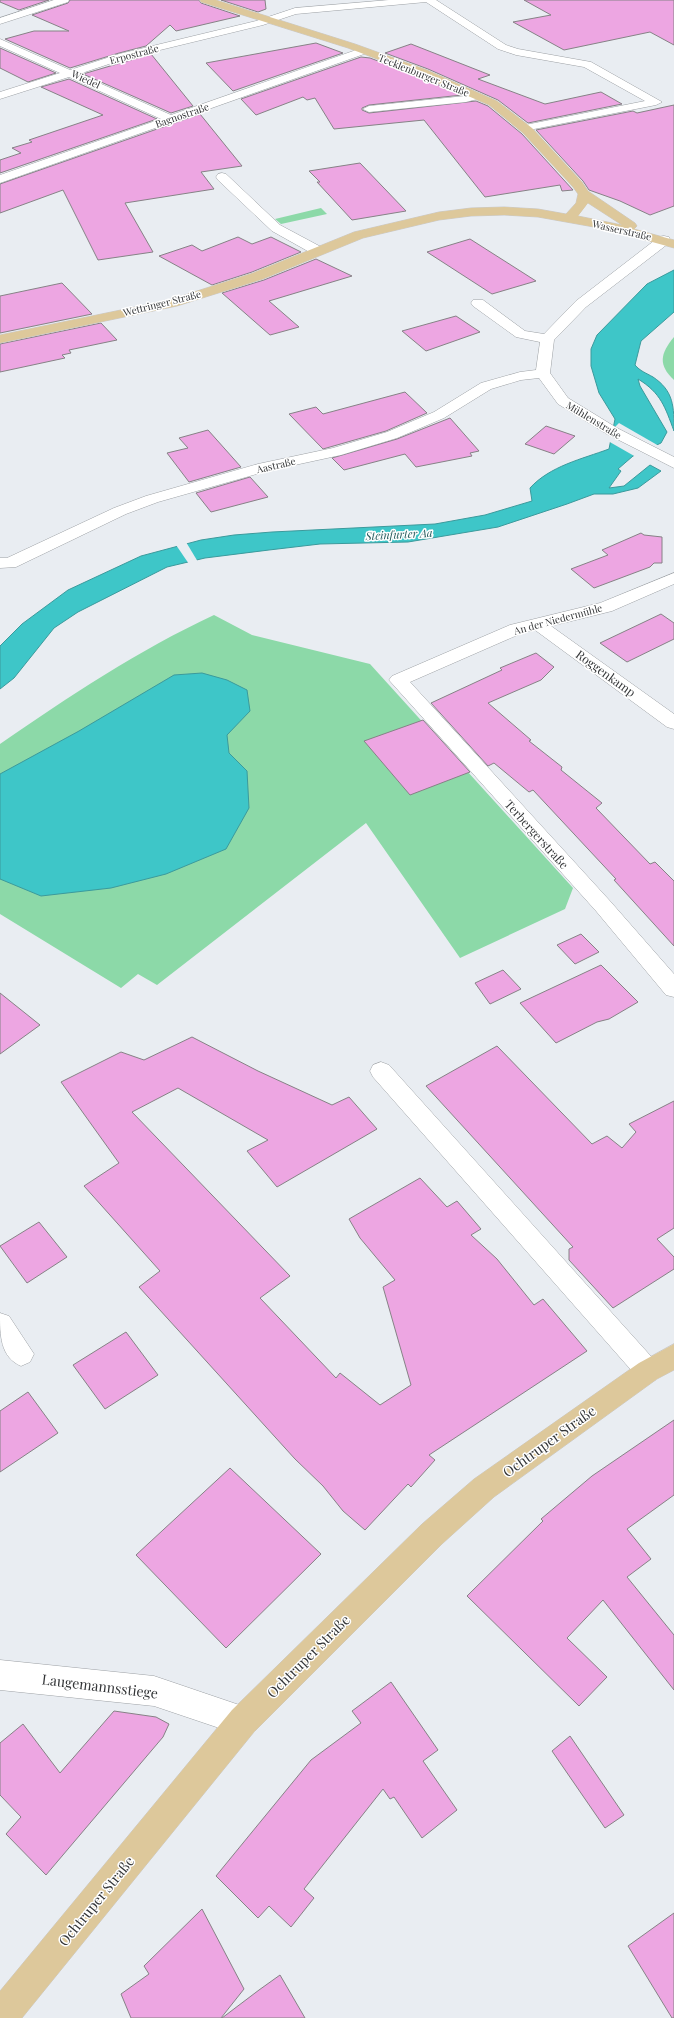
<svg xmlns="http://www.w3.org/2000/svg" width="674" height="2018" font-family="'Playfair Display',serif">
  <rect width="100%" height="100%" fill="#e9edf2"/>
  <!-- green -->
  <g fill="#8cd9a8">
    <path d="M321,208L327,214L281,224L275,219Z"/>
    <path d="M674,337V380C658,365 660,354 674,337Z"/>
    <path d="M214,615L252,635L370,664L573,888L565,909L460,958L366,823L157,985L138,974L121,988L0,914V744C68,697 139,650 214,615Z"/>
  </g>
  <!-- water -->
  <g fill="#3ec6c8" stroke="#3b9a9c">
    <path d="M674,270V312L641,341L635,365C640,371 646,373 653,377C674,391 674,407 674,431C665,407 661,393 638,379L640,386L667,432L661,443L633,456L618,469L621,471L609,488L624,486L650,465L661,471L638,488L613,494H594L567,504L498,527L408,542L320,544L269,550L205,558L167,567L78,612L54,628L14,678L0,689V646L22,624L68,590L141,556L201,540L234,535L272,532L435,524L485,515L532,501L530,488C550,466 582,459 609,449L615,419L599,393L591,366V349L597,335L647,284Z"/>
    <path d="M202,673L227,680L247,690L250,711L227,735L229,753L247,771L249,808L226,849L166,874L111,888L41,896L0,879V774L79,731L174,675Z"/>
  </g>
  <!-- pier -->
  <g fill="#e9edf2">
    <path d="M619,423L659,446L636,457L608,441L610,432Z"/>
    <path d="M186,542L198,562L189,564L176,545Z"/>
  </g>
  <!-- building -->
  <g fill="#eda6e2" stroke="#868286">
    <path d="M0,0H49L19,10L0,2Z"/>
    <path d="M70,0H199L201,3L240,16L176,31L170,25L146,46L119,53L70,68L5,39L34,31H69L32,15L68,3Z"/>
    <path d="M221,0H265L266,9L258,12Z"/>
    <path d="M524,0H674V45L650,32L564,50L513,22L551,15Z"/>
    <path d="M316,43L343,53L233,91L206,63Z"/>
    <path d="M411,44L490,75L478,79L545,104L601,92L622,104L528,123L498,100L428,69L385,53Z"/>
    <path d="M0,48L56,73L28,82L0,68Z"/>
    <path d="M151,54L193,106L171,113L83,74Z"/>
    <path d="M361,57L370,58L418,76L462,95L369,105L362,108V110L369,113L476,101L488,106L522,134L573,190L562,191L560,185L485,197L424,120L334,129L315,98L307,100L303,97L256,115L241,99Z"/>
    <path d="M69,79L157,119L0,173V160L21,153L12,148L32,142L29,140L103,115L41,87Z"/>
    <path d="M674,105V206L650,215L620,201L589,190L583,181L536,130L633,111L637,113Z"/>
    <path d="M200,114L242,166L201,172L214,189L125,203L153,252L98,260L63,190L0,213V184Z"/>
    <path d="M360,163L406,211L352,220L317,182H320L309,171Z"/>
    <path d="M238,237L252,244L271,237L301,252L252,272L212,285L159,256L192,245L202,251Z"/>
    <path d="M470,239L536,281L492,294L427,252Z"/>
    <path d="M316,259L352,276L269,301L299,327L270,335L222,293L264,280Z"/>
    <path d="M62,283L92,314L0,333V296Z"/>
    <path d="M456,316L480,332L426,351L402,331Z"/>
    <path d="M101,323L117,340L69,350L71,353L62,355L65,358L0,372V344Z"/>
    <path d="M405,392L427,413L386,431L323,449L289,414L316,407L323,414Z"/>
    <path d="M450,418L479,451L470,453L472,456L416,467L405,454L344,470L332,458L397,439Z"/>
    <path d="M546,426L575,436L554,454L525,444Z"/>
    <path d="M208,430L241,467L189,482L167,453L188,448L179,438Z"/>
    <path d="M250,477L268,497L211,512L196,493Z"/>
    <path d="M641,533L644,535L662,537V563H654L650,567L594,588L571,569L608,555L602,550Z"/>
    <path d="M661,614L674,623V639L627,662L600,643Z"/>
    <path d="M536,653L554,667L541,680L488,703L531,740L529,741L562,767L561,770L602,803L596,808L650,864L655,862L674,881V946L614,880L616,879L533,790L529,792L494,763L488,766L431,703L502,670L500,668Z"/>
    <path d="M423,720L470,772L410,795L364,741Z"/>
    <path d="M581,934L599,952L575,964L557,945Z"/>
    <path d="M601,965L638,1002L609,1019L597,1022L556,1043L520,1003Z"/>
    <path d="M503,970L521,989L490,1004L475,983Z"/>
    <path d="M0,993L40,1025L0,1054Z"/>
    <path d="M192,1037L258,1071L332,1105L349,1097L377,1129L277,1187L247,1151L268,1140L178,1088L132,1112L290,1276L260,1298L336,1378L340,1373L380,1405L411,1385L383,1287L395,1280L360,1238L349,1219L420,1178L447,1207L457,1201L481,1229L471,1235L497,1259L534,1305L543,1299L587,1351L429,1455L435,1460L411,1487L408,1484L365,1530L343,1511L323,1486L295,1459L139,1287L160,1271L84,1186L119,1163L61,1082L121,1052L144,1060Z"/>
    <path d="M497,1046L592,1144L607,1136L622,1148L636,1132L629,1124L674,1101V1228L657,1239L674,1257V1269L613,1308L569,1260V1249L573,1247L426,1086Z"/>
    <path d="M39,1222L67,1257L27,1283L0,1246Z"/>
    <path d="M126,1332L158,1375L105,1409L73,1365Z"/>
    <path d="M28,1392L58,1433L0,1472V1411Z"/>
    <path d="M674,1420V1495L627,1529L651,1559L627,1577L674,1635V1690L603,1600L567,1638L607,1677L579,1706L467,1596L543,1521L541,1519L592,1476Z"/>
    <path d="M230,1468L321,1554L226,1648L136,1555Z"/>
    <path d="M391,1682L438,1750L423,1761L457,1810L422,1838L394,1797L390,1799L383,1789L304,1889L314,1898L291,1927L269,1906L258,1918L216,1876L311,1760L361,1723L352,1711Z"/>
    <path d="M114,1711L156,1717L169,1724L163,1737L46,1875L6,1834L21,1817L0,1795V1743L23,1724L60,1773Z"/>
    <path d="M570,1736L624,1815L605,1828L552,1751Z"/>
    <path d="M202,1909L244,1989L221,2018H131L121,1994L149,1974L144,1966Z"/>
    <path d="M674,1913V2018H672L628,1946Z"/>
    <path d="M280,1975L305,2018H222L259,1990Z"/>
  </g>
  <g fill="none" stroke-linecap="round" stroke-linejoin="round">
    <!-- minor casing -->
    <g stroke="#9da1a5" stroke-width="1">
      <g id="minor">
        <path d="M54,0H69L68,2L0,24V18Z"/>
        <path d="M389,0H436L506,45L518,49L591,62L662,102L656,105L524,131L520,130L518,128L520,126L645,101L584,67L516,55L498,49L426,2L296,14L263,25L127,58L79,74L171,115L359,49H367L368,51L367,53L0,183V175L161,119L69,77L0,99V92L60,73L0,46V39L70,70L119,54L256,21L295,8Z"/>
        <path d="M477,93L481,94L483,96L481,98L466,102L369,112L363,109L369,106L465,96Z"/>
        <path d="M222,173L226,174L280,225L323,248L324,251L323,254H313L272,231L218,180L216,177L218,174Z"/>
        <path d="M664,236L669,237L670,240L669,243L586,307L554,340L550,373L568,398L617,428L674,457V468L607,434L558,404L539,378L521,380L491,389L444,418L397,438L341,455L267,471L158,502L126,514L16,567L0,568V558H7L114,508L146,496L258,464L333,448L387,432L434,412L481,383L520,372L536,370L540,342L516,337L473,306L471,303L473,300H483L525,331L544,334L576,301L659,237Z"/>
        <path d="M674,573V584L612,611L551,626L674,714V729L667,727L535,630L522,633L410,682L610,901L674,974V997L666,995L596,911L389,680L392,676L510,625L600,603Z"/>
        <path d="M381,1062L389,1065L657,1363L661,1371L657,1379L648,1383L639,1379L373,1077L370,1071L373,1065Z"/>
        <path d="M0,1313L9,1316L34,1354L30,1362L21,1366C0,1357 0,1335 0,1313Z"/>
        <path d="M0,1660L154,1676L254,1710L258,1721L254,1732L243,1736L154,1706L0,1690Z"/>
      </g>
    </g>
    <!-- major casing -->
    <g stroke="#cacacb" stroke-width="1">
      <g id="major">
        <path d="M200,0H216L355,44L427,70L497,101L532,128L582,182L588,191L635,223L637,226L634,229L674,240V248L605,229L538,217L504,215L471,216L439,220L363,238L263,279L177,306L0,343V335L169,300L253,273L354,232L439,212L471,208L504,207L538,209L566,214L576,203L578,194L573,187L523,133L489,105L419,75L348,48L201,2ZM588,203L622,225L578,216Z"/>
        <path d="M674,1344V1370L657,1379L494,1497L442,1544L254,1732L22,2018H0V1991L232,1710L422,1524L474,1479L639,1363Z"/>
      </g>
    </g>
    <!-- minor -->
    <use href="#minor" fill="#fff" fill-rule="evenodd"/>
    <!-- major -->
    <use href="#major" fill="#ddc89b" fill-rule="evenodd"/>
  </g>
  <g text-anchor="middle" dominant-baseline="central" stroke-width="3" stroke-linejoin="round" paint-order="stroke">
    <!-- far-street labels -->
    <g font-size="10" fill="#333537" stroke="#fff">
      <text transform="translate(134 54) rotate(-15)">Erpostraße</text>
      <text transform="translate(424 75) rotate(22)">Tecklenburger Straße</text>
      <text transform="translate(86 79) rotate(25)">Wiedel</text>
      <text transform="translate(182 115) rotate(-19)">Bagnostraße</text>
      <text transform="translate(622 230) rotate(13)">Wasserstraße</text>
      <text transform="translate(162 303) rotate(-14)">Wettringer Straße</text>
      <text transform="translate(594 420) rotate(31)">Mühlenstraße</text>
      <text transform="translate(276 465) rotate(-13)">Aastraße</text>
      <text transform="translate(558 619) rotate(-15)">An der Niedermühle</text>
    </g>
    <!-- far-water labels -->
    <g font-size="11" font-style="italic" fill="#22595a" stroke="#fff">
      <text transform="translate(399 534) rotate(-3)">Steinfurter Aa</text>
    </g>
    <!-- street labels -->
    <g font-size="12" fill="#333537" stroke="#fff">
      <text transform="translate(606 673) rotate(36)">Roggenkamp</text>
      <text transform="translate(537 834) rotate(48)">Terbergerstraße</text>
    </g>
    <!-- near-street labels -->
    <g font-size="14" fill="#333537" stroke="#fff">
      <text transform="translate(549 1441) rotate(-36)">Ochtruper Straße</text>
      <text transform="translate(308 1656) rotate(-45)">Ochtruper Straße</text>
      <text transform="translate(100 1686) rotate(7)">Laugemannsstiege</text>
      <text transform="translate(96 1901) rotate(-51)">Ochtruper Straße</text>
    </g>
  </g>
</svg>
